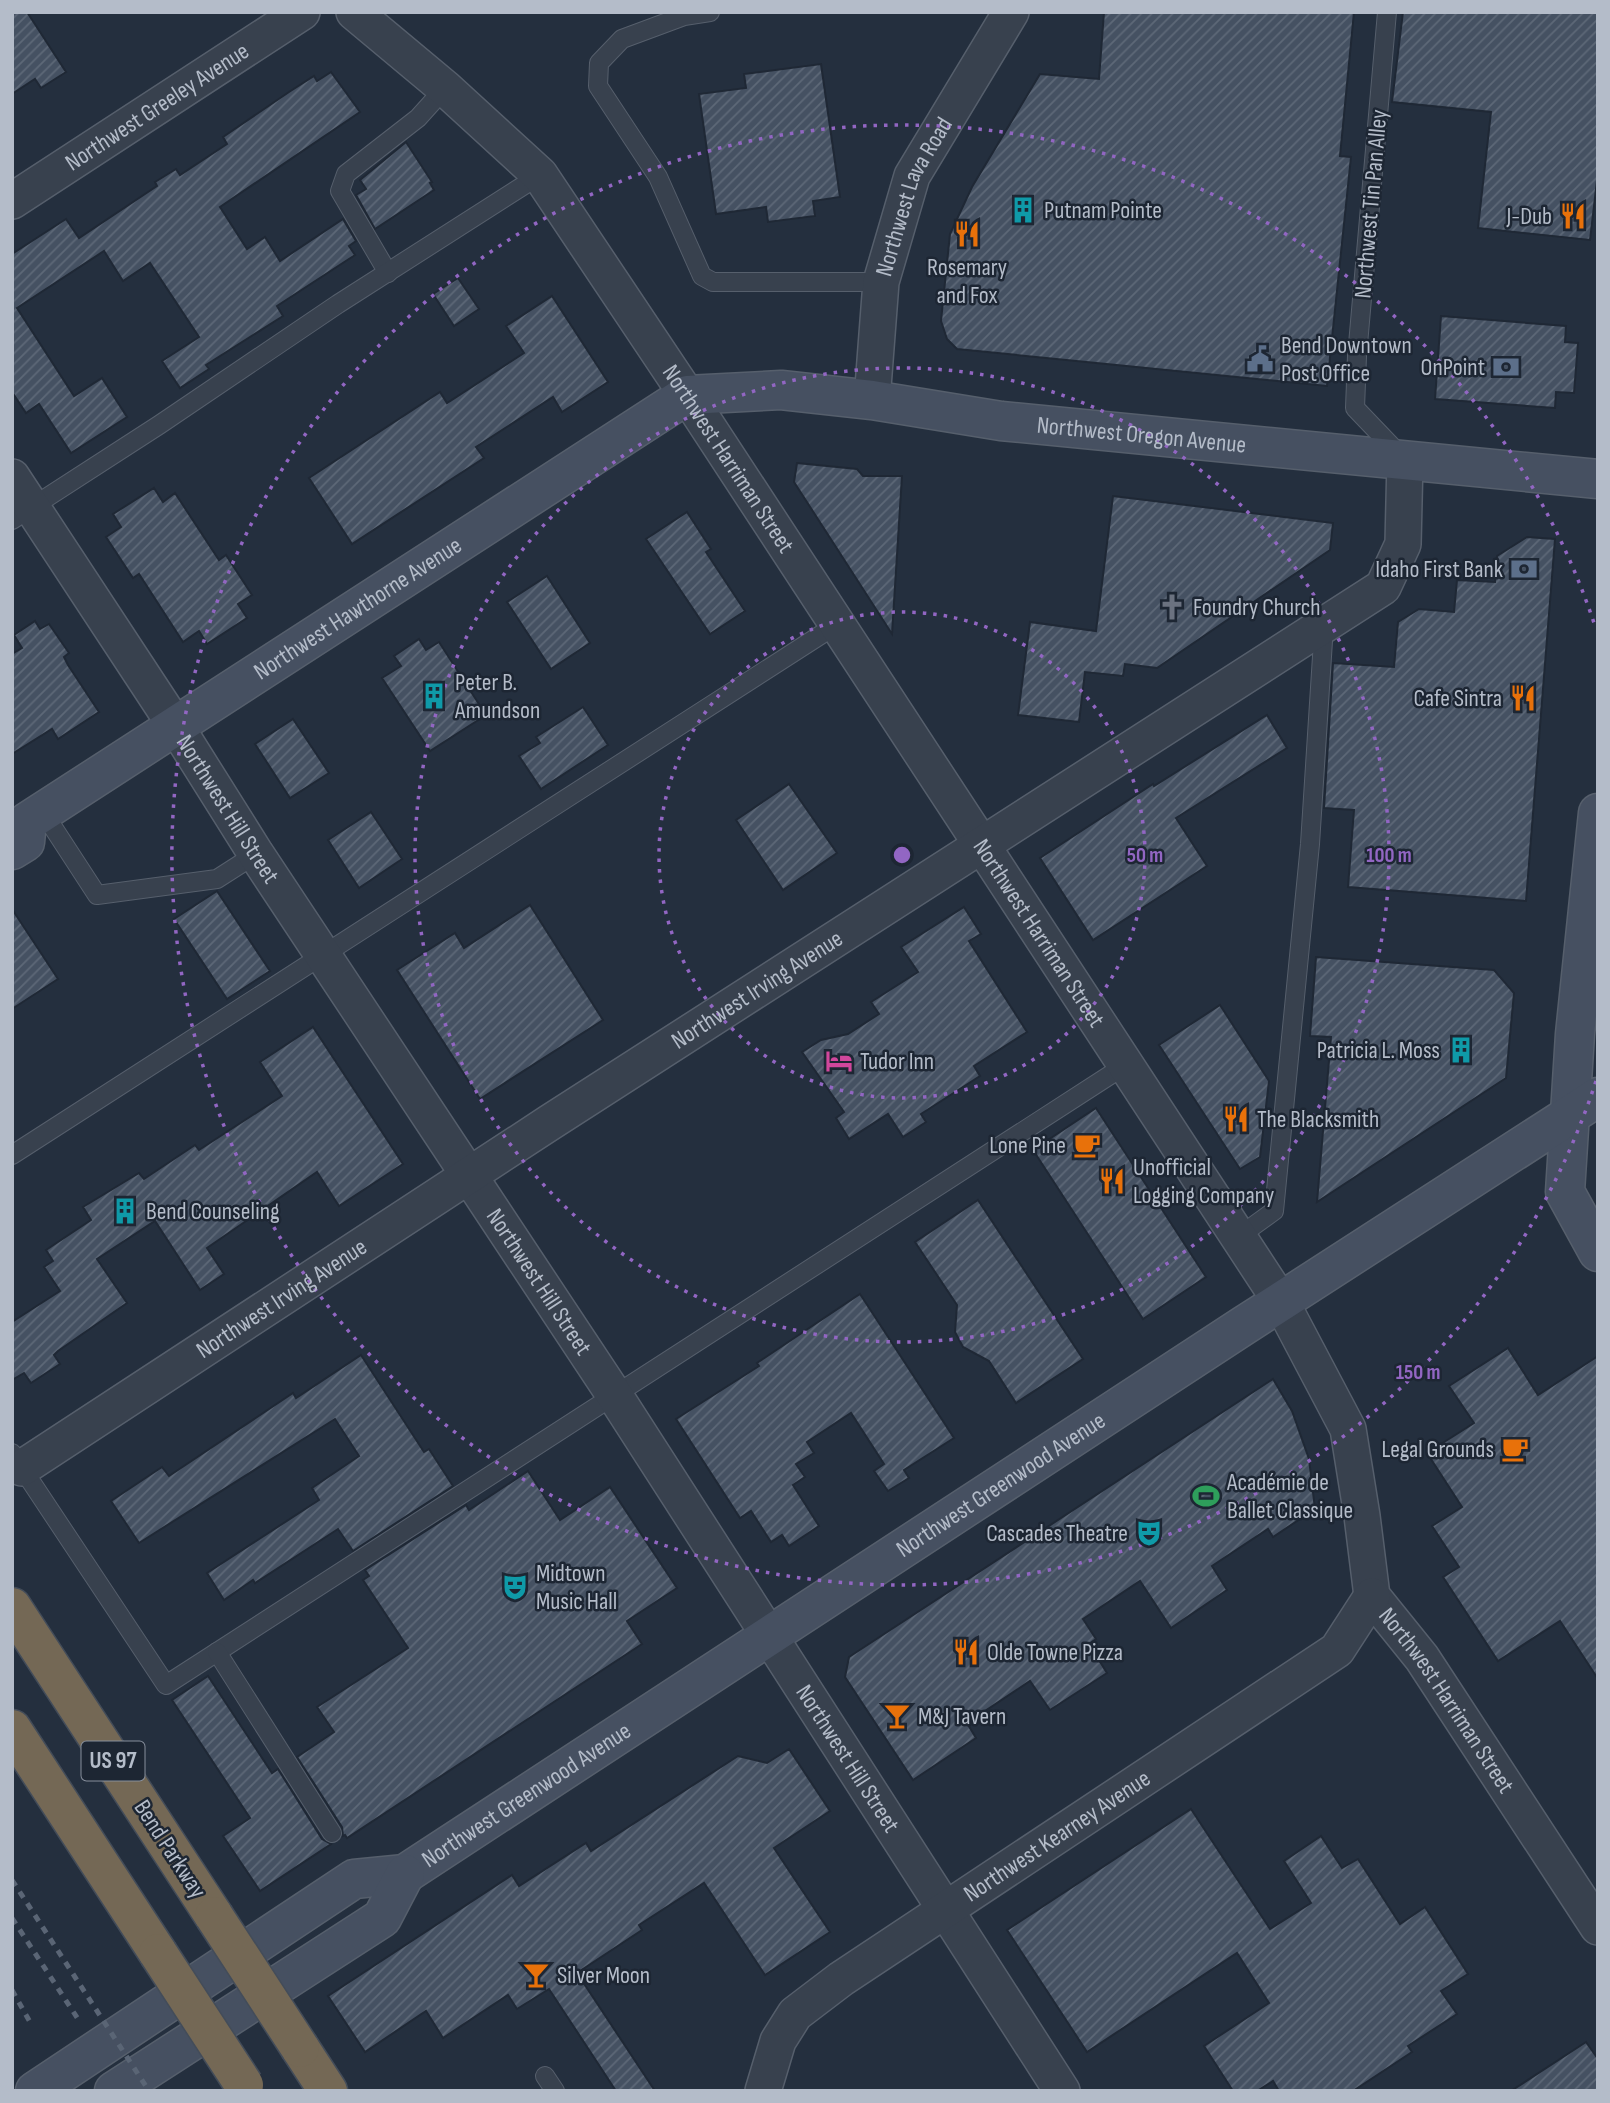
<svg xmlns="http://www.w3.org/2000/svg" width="1610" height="2103" font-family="'Sofia Sans Condensed',sans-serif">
  <defs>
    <pattern id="building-hatch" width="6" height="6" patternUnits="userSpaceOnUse" patternTransform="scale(1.75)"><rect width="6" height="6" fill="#455162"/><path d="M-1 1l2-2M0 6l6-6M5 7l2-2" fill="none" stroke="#5d6877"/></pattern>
  </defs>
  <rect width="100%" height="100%" fill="#242f3e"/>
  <!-- building -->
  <g fill="url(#building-hatch)" stroke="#1f2835" stroke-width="2">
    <path d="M12,12H27L66,72L41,88L35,79L12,94Z"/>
    <path d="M1104,12H1354L1340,156L1351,157L1327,386L957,349L947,339L941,321L950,234L972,187L1040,74L1099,79Z"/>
    <path d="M1403,12H1598V172L1590,240L1478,228L1491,112L1392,102Z"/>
    <path d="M821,64L840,197L813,201L815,216L768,222L766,207L716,214L699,94L746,88L744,74Z"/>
    <path d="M331,72L360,112L220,207L247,249L265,237L280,261L343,219L356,241L349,246L355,255L277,306L283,316L206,365L209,369L180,388L162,361L199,337L150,263L123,281L104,251L17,308L74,396L102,378L127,417L71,453L39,404L26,413L12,392V254L66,219L79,238L157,186L155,182L176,169L180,175L227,144L223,137L289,92L314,76L317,81Z"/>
    <path d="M406,142L432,182L430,183L434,190L375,229L356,195L366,189L360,180Z"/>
    <path d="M458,278L479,309L454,326L433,294Z"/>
    <path d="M552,296L608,382L562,412L553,397L476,447L484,458L352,544L309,478L440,392L447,403L524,353L506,326Z"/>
    <path d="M1441,316L1566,326L1565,342L1578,343L1574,393L1556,392L1555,408L1435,399Z"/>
    <path d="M797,463L857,469L863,476H902L892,634L794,482Z"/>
    <path d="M154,488L163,502L175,493L219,560L226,555L252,595L238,604L247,618L207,644L199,631L183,642L139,574L133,578L106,537L121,527L113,514Z"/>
    <path d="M1113,496L1333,523L1330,550L1157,668L1125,664L1123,676L1085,672L1079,722L1018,715L1030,622L1096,631Z"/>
    <path d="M687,512L711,549L706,552L745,611L710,634L646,539Z"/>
    <path d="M1527,537L1555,539L1526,901L1348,887L1354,810L1324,808L1333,663L1394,667L1398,622L1419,609L1454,612L1457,580L1495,582L1497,556Z"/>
    <path d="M547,576L590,643L551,669L507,602Z"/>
    <path d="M35,621L40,629L49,624L69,653L64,657L68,665L99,712L58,739L52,729L12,754V654L22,648L14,635Z"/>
    <path d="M419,639L426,650L439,642L486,715L430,751L382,678L401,666L394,656Z"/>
    <path d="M583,707L608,745L541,789L519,756L540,743L536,737Z"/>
    <path d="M1267,715L1287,748L1176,818L1207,866L1093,940L1040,858L1153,784L1154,786Z"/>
    <path d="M293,719L329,773L290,798L255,744Z"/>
    <path d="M789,784L837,853L783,890L736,820Z"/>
    <path d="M371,812L402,859L359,888L328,840Z"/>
    <path d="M217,891L270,971L227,999L174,919Z"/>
    <path d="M530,905L603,1020L480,1099L397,970L455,933L464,948Z"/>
    <path d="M964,907L981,934L969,941L1027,1032L974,1066L980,1076L921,1114L926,1122L903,1137L888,1114L849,1139L836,1118L844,1112L802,1052L821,1040L848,1034L879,1014L871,1002L918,972L901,947Z"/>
    <path d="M12,909L58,979L12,1009Z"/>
    <path d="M1316,957L1494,970L1514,993L1506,1078L1317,1202L1331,1037L1310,1036Z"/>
    <path d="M1220,1005L1269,1081L1260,1157L1240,1169L1159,1045Z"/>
    <path d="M313,1027L403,1164L339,1206L317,1172L207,1248L224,1274L200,1290L155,1221L97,1259L127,1303L58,1351L54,1355L60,1364L31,1383L24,1373L12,1380V1322L60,1291L44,1267L53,1261L46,1250L91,1220L83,1207L139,1173L144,1179L195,1145L199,1150L282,1096L260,1062Z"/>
    <path d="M1096,1108L1206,1277L1143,1319L1033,1150Z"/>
    <path d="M978,1200L1083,1359L1016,1403L989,1361L963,1347L955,1332L957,1305L915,1242Z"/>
    <path d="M860,1294L954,1438L904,1470L909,1478L888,1491L874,1471L884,1464L851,1413L807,1442L814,1453L796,1464L805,1477L793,1485L819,1526L789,1546L782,1535L771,1542L751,1511L740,1518L676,1419L759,1366L757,1363Z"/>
    <path d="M1508,1348L1538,1395L1598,1356V1679L1560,1621L1498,1661L1443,1577L1459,1567L1432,1526L1462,1507L1427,1453L1474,1423L1449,1386Z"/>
    <path d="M361,1355L424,1452L429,1449L453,1486L353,1551L338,1529L255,1583L253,1580L224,1600L207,1573L319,1500L312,1488L359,1456L335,1419L139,1543L111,1501L162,1467L169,1476L293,1393L296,1398Z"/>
    <path d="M1273,1379L1292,1411L1309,1459L1315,1509L1273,1537L1268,1529L1212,1566L1227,1590L1171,1628L1140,1581L1083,1619L1096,1639L1089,1644L1107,1673L1050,1710L1030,1681L967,1723L976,1738L913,1780L845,1677L849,1657Z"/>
    <path d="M528,1471L560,1520L610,1487L677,1588L627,1621L642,1644L347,1838L345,1835L343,1836L342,1827L297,1757L334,1732L317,1707L408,1648L363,1580L369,1576L365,1570L466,1505L469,1510Z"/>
    <path d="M208,1676L272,1773L278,1769L322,1839L331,1844L260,1891L223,1836L250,1818L172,1700Z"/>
    <path d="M789,1749L830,1811L774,1848L830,1932L765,1975L704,1883L639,1925L642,1930L577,1973L655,2091H616L549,1989L517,2009L508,1995L443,2038L426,2011L365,2052L328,1996L512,1875L519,1886L586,1843L591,1851L738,1756L767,1763Z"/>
    <path d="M1191,1809L1270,1929L1311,1903L1284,1861L1321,1836L1342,1868L1358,1859L1400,1924L1425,1907L1468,1974L1441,1991L1457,2014L1408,2046L1412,2052L1353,2091H1279L1273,2081L1257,2091H1233L1204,2046L1269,2003L1237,1953L1087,2052L1007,1930Z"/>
    <path d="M1586,2042L1598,2059V2091H1511Z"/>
  </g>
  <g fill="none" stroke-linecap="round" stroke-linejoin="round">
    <!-- lane casing -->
    <g stroke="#565f6c" stroke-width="20">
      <g id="lane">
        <path d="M710,12L684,16L622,39L599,63L598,86L658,177L702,276L713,282H881"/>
        <path d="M1387,12L1357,356L1355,408L1400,455"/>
        <path d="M388,273L340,191L346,174L418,118L445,88"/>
        <path d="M12,520L159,425L338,304L540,175"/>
        <path d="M43,812L97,895L217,879L256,854"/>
        <path d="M12,1155L836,625"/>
        <path d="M1238,1237L1274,1211L1310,844L1324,625"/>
        <path d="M12,1453L166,1685L1124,1066"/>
        <path d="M217,1652L332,1833"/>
        <path d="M545,2076L555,2091"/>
      </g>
    </g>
    <!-- street casing -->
    <g stroke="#565f6c" stroke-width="38">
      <g id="street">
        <path id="s1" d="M354,12L445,88L540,175L687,395L1281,1302L1348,1429L1362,1516L1372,1596L1422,1658L1598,1927"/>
        <path id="s2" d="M12,201L302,12"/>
        <path id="s3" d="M872,400L881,282L912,176L1011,12"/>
        <path id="s4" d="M12,477L175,725L256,854L615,1396L1062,2091"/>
        <path id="s5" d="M22,1468L549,1123L1383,587L1403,544L1405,460"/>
        <path id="s6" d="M763,2091L778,2041L795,2014L841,1979L1337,1650L1372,1596"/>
      </g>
    </g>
    <!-- secondary casing -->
    <g stroke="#565f6c" stroke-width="41">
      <g id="secondary">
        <path d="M1598,813L1575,1034L1565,1192L1598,1252"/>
        <path id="s7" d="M12,850L25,842L27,822L687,395L781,390L872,400L1001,421L1598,479"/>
        <path id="s8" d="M35,2091L354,1879L405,1874L1243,1326L1598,1097"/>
        <path d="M114,2091L382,1918L405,1874"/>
      </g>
    </g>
    <!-- highway casing -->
    <g stroke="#434c59" stroke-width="41">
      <g id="highway">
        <path d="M12,1607L214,1916"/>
        <path d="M12,1729L158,1953"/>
        <path d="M300,2048L328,2091"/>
      </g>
    </g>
    <!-- lane -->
    <use href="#lane" stroke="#38414e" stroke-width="18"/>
    <!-- street -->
    <use href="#street" stroke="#38414e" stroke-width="35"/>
    <!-- secondary -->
    <use href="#secondary" stroke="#465061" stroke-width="38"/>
    <!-- highway -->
    <use href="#highway" stroke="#746855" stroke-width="38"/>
    <!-- rail -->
    <g stroke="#5a6575" stroke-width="5" stroke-dasharray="7 7" stroke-linecap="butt">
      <path d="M12,1880L149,2091"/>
      <path d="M12,1918L78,2019"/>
      <path d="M12,1990L30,2022"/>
    </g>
    <!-- highway-bridge casing -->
    <g stroke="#434c59" stroke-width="41" stroke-linecap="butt">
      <g id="highway-bridge">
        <path d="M214,1916L300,2048"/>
        <path d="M158,1953L244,2085"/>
      </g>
    </g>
    <!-- highway-bridge -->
    <use href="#highway-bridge" stroke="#746855" stroke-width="38"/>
  </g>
  <!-- distance rings -->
  <g fill="none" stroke="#9266c3" stroke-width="3.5" stroke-dasharray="3.5 7">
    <circle cx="902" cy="855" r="243"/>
    <circle cx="902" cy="855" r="487"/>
    <path d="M1596 1081A730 730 0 1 1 1596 629"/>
  </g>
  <!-- icons -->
  <defs>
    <g id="building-bare" transform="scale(2.1)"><path d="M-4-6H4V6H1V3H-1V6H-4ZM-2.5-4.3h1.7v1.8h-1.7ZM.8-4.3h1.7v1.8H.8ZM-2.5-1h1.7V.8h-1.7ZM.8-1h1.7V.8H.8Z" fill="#0f9aa8" stroke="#1d2633" stroke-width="2.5" paint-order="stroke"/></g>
    <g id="restaurant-bare" transform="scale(2.1)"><path d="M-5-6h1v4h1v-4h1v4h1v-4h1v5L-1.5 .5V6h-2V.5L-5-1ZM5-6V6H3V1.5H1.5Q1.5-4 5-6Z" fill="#e8710a" stroke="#1d2633" stroke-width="2.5" paint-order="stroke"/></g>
    <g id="civic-bare" transform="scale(2.1)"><path d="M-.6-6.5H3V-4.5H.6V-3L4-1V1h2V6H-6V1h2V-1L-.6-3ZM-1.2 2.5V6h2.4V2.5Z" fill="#5c6f8a" stroke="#1d2633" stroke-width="2.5" paint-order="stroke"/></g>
    <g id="bank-bare" transform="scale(2.1)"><path d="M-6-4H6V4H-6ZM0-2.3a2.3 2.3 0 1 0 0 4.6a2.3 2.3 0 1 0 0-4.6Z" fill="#5c6f8a" stroke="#1d2633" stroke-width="2.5" paint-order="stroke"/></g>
    <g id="church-bare" transform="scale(2.1)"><path d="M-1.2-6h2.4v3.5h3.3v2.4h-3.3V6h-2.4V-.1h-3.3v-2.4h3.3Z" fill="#6b7280" stroke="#1d2633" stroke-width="2.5" paint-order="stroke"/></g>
    <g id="hotel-bare" transform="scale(2.1)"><path d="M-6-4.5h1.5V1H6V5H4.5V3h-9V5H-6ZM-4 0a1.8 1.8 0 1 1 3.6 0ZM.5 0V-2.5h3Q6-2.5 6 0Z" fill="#d1479c" stroke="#1d2633" stroke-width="2.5" paint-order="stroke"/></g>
    <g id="cafe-bare" transform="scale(2.1)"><path d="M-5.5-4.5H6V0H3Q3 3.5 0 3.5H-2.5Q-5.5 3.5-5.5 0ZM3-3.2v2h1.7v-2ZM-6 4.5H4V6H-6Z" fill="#e8710a" stroke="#1d2633" stroke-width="2.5" paint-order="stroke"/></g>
    <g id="stadium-bare" transform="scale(2.1)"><path d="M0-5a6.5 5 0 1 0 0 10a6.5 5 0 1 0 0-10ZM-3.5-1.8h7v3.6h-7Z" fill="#2e9e5b" stroke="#1d2633" stroke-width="2.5" paint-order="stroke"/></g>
    <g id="theatre-bare" transform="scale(2.1)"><path d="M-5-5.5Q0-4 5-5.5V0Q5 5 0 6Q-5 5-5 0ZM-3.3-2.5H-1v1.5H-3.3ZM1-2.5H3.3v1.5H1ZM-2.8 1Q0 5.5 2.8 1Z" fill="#0f9aa8" stroke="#1d2633" stroke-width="2.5" paint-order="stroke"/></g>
    <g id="bar-bare" transform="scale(2.1)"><path d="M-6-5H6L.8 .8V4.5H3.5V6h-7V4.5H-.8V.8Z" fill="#e8710a" stroke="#1d2633" stroke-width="2.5" paint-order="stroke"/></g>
  </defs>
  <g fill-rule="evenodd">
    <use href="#building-bare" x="1023" y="210"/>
    <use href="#restaurant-bare" x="1573" y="216"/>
    <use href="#restaurant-bare" x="967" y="234"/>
    <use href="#civic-bare" x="1260" y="359"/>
    <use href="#bank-bare" x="1506" y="367"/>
    <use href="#bank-bare" x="1524" y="569"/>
    <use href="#church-bare" x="1172" y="607"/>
    <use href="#building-bare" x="434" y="696"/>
    <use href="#restaurant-bare" x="1523" y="698"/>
    <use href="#building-bare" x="1461" y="1050"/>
    <use href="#hotel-bare" x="839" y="1061"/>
    <use href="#restaurant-bare" x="1236" y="1119"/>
    <use href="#cafe-bare" x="1087" y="1145"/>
    <use href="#restaurant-bare" x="1112" y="1181"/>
    <use href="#building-bare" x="125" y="1211"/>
    <use href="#cafe-bare" x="1515" y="1449"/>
    <use href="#stadium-bare" x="1206" y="1496"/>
    <use href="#theatre-bare" x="1149" y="1533"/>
    <use href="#theatre-bare" x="515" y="1587"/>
    <use href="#restaurant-bare" x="966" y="1652"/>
    <use href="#bar-bare" x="897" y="1716"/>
    <use href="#bar-bare" x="536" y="1975"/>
  </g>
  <g text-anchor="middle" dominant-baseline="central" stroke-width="5" stroke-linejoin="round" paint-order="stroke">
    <!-- shield labels -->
    <rect fill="#1d2633" stroke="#878f9c" stroke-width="2" x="81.5" y="1741.5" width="63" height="39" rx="5"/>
    <g font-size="23" font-weight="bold" fill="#b4bcc9">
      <text x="113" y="1761">US 97</text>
    </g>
    <!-- street labels -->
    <g font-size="24" fill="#b4bcc9" stroke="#1d2633">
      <text stroke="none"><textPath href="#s2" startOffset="173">Northwest Greeley Avenue</textPath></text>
      <text stroke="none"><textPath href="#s3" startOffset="210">Northwest Lava Road</textPath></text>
      <text transform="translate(1371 204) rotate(-85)">Northwest Tin Pan Alley</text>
      <text stroke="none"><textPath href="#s7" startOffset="1279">Northwest Oregon Avenue</textPath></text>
      <text stroke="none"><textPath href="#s1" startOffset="588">Northwest Harriman Street</textPath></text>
      <text stroke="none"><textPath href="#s7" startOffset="429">Northwest Hawthorne Avenue</textPath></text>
      <text stroke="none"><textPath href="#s4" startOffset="396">Northwest Hill Street</textPath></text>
      <text stroke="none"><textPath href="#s1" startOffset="1155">Northwest Harriman Street</textPath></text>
      <text stroke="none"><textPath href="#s5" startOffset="877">Northwest Irving Avenue</textPath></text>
      <text stroke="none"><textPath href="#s4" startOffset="962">Northwest Hill Street</textPath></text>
      <text stroke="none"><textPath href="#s5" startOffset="310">Northwest Irving Avenue</textPath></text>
      <text stroke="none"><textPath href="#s8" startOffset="1146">Northwest Greenwood Avenue</textPath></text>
      <text stroke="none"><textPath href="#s1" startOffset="2037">Northwest Harriman Street</textPath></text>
      <text stroke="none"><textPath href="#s4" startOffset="1530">Northwest Hill Street</textPath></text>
      <text stroke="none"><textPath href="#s8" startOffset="579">Northwest Greenwood Avenue</textPath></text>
      <text stroke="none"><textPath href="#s6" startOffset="401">Northwest Kearney Avenue</textPath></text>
      <text transform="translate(170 1849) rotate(57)">Bend Parkway</text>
    </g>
    <!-- poi labels -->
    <g font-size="24" fill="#b4bcc9" stroke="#1d2633" text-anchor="start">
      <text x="1044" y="210">Putnam Pointe</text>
      <text x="1552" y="216" text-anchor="end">J-Dub</text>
      <text x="967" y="267" text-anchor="middle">Rosemary<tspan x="967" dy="28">and Fox</tspan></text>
      <text x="1281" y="345">Bend Downtown<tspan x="1281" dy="28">Post Office</tspan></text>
      <text x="1485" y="367" text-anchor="end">OnPoint</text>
      <text x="1503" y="569" text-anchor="end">Idaho First Bank</text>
      <text x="1193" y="607">Foundry Church</text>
      <text x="455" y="682">Peter B.<tspan x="455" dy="28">Amundson</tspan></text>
      <text x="1502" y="698" text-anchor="end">Cafe Sintra</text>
      <text x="1440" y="1050" text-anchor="end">Patricia L. Moss</text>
      <text x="860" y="1061">Tudor Inn</text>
      <text x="1257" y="1119">The Blacksmith</text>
      <text x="1066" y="1145" text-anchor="end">Lone Pine</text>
      <text x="1133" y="1167">Unofficial<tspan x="1133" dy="28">Logging Company</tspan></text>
      <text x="146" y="1211">Bend Counseling</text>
      <text x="1494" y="1449" text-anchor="end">Legal Grounds</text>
      <text x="1227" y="1482">Académie de<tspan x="1227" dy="28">Ballet Classique</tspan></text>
      <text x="1128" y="1533" text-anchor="end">Cascades Theatre</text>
      <text x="536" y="1573">Midtown<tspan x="536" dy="28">Music Hall</tspan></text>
      <text x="987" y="1652">Olde Towne Pizza</text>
      <text x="918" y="1716">M&amp;J Tavern</text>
      <text x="557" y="1975">Silver Moon</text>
    </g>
  </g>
  <circle cx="902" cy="855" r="10" fill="#9266c3" stroke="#1d2633" stroke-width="3.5"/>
  <g font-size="21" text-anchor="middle" font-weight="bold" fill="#9266c3" stroke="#1d2633" stroke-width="5" stroke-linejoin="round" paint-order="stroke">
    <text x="1145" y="862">50 m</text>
    <text x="1389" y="862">100 m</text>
    <text x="1418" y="1379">150 m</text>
  </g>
  <!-- border -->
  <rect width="1610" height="2103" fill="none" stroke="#b4bcc9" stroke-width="28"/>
</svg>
